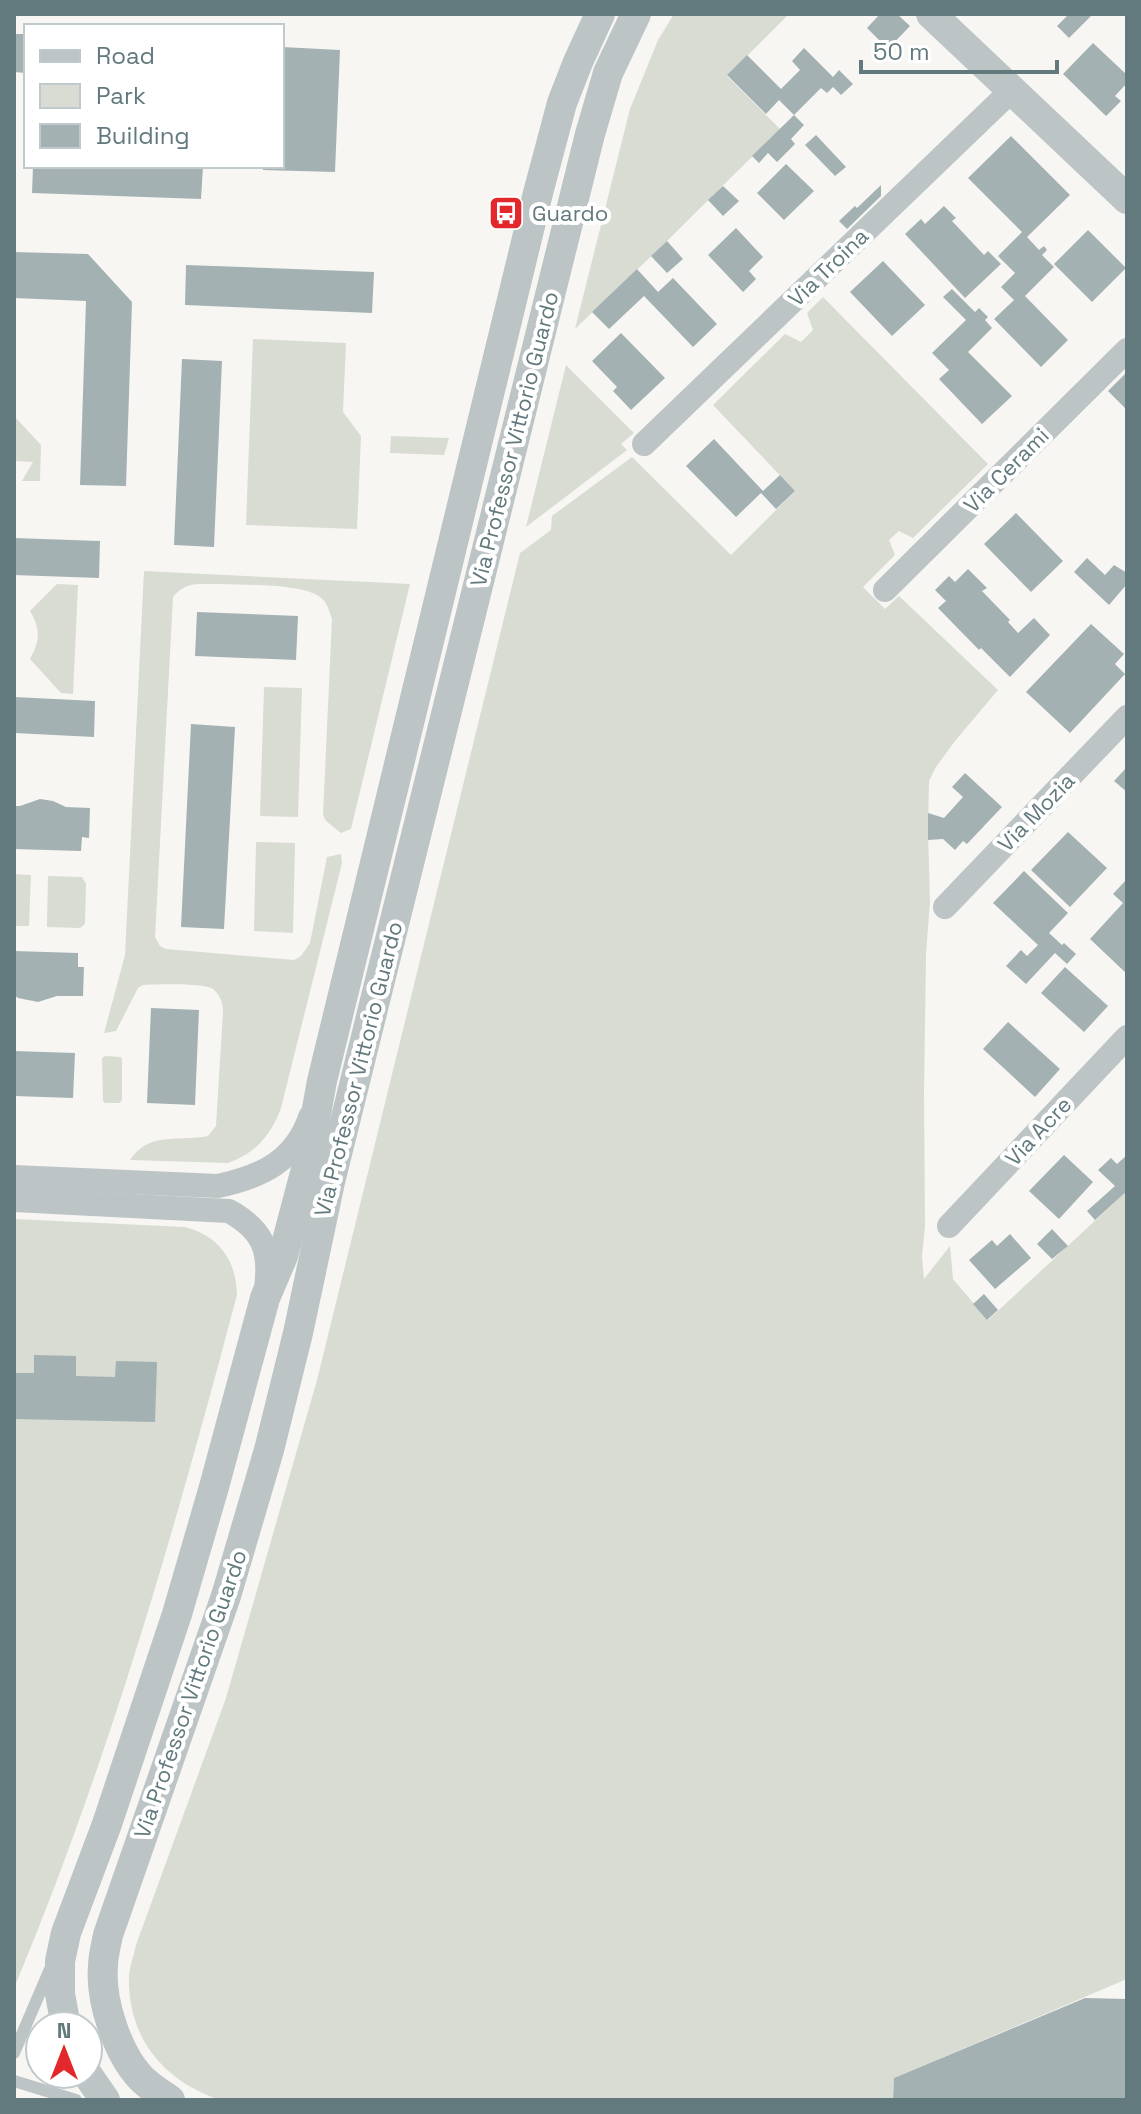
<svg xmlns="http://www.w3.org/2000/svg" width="1141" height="2114" font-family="'Space Grotesk',sans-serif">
  <rect width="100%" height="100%" fill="#f7f6f3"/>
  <!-- green -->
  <g fill="#d8dcd2">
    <path d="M674,14H789L727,76L780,129L667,241L575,329L630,109L658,40Z"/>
    <path d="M823,297L988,464L913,538L899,531L889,540L895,555L863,587L885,609L899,596L998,690L955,741L936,767L929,781L928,830L930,902L926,954L924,1093L925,1227L922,1256L924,1279L950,1246L953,1279L988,1320L1127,1191V1979L894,2078L893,2100H220C163,2081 127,2037 129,1975C130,1965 134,1955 136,1945L226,1698L317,1380L520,553L551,530L552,516L632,457L731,555L795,491L713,405L785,334L801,342L813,330L807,313Z"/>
    <path d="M253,339L346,343L343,412L361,436L357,529L246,525Z"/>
    <path d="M566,365L634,433L621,444L627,450L526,527Z"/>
    <path d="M14,416L41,445L40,481H22L33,462L14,461Z"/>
    <path d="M391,436L449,438L444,455L390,453Z"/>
    <path d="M144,571L410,584L351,829L341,833L326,821L323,815L332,619C329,610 327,602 320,597C300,582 227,585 200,584C189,584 180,588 173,597L155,937L160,946L166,949L294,960L301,956L310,943L327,857L341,854L342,863L281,1108C271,1135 256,1153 228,1163L130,1160C149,1131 178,1142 208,1136L216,1126L223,1012C223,1003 220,995 213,989C205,983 156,984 143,985L138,988L116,1031L104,1033L125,955Z"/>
    <path d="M57,584L78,585L73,694L61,693L30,659C40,642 41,629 30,611Z"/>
    <path d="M264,687L302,688L298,817L260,816Z"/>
    <path d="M256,842L295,843L293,933L254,931Z"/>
    <path d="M14,874L31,875L29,926H14Z"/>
    <path d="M48,876L82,877L86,884L85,924L80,928L47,927Z"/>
    <path d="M105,1056L121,1057L122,1060V1100L120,1103H105L103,1101L102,1058Z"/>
    <path d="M14,1219L185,1227C219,1236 236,1260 237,1295C175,1529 108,1764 14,1988Z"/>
  </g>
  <!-- building -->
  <g fill="#a4b1b3">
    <path d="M880,14H897L910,26L888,49L867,28Z"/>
    <path d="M1069,14H1093L1069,38L1057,26Z"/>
    <path d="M14,34H26V73L14,72Z"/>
    <path d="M1093,43L1127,75V83L1115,96L1121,101L1106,116L1063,74Z"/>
    <path d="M282,47L340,50L335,172L263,170V166H282Z"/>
    <path d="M804,48L833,77L839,70L853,84L841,95L833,87L827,93L821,88L794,115L779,100L766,114L727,75L747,55L781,89L800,70L792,61Z"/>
    <path d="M794,115L804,125L791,139L795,144L777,162L768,153L759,163L752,156Z"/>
    <path d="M816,135L846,167L835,176L805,145Z"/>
    <path d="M1011,136L1070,195L1027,237L1039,250L1044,246L1047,250L1042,255L1054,267L1025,296L1068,340L1041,367L994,319L1014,300L1001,287L1015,273L998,256L1022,232L968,178Z"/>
    <path d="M786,164L814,191L784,220L757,193Z"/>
    <path d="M33,166H203L201,199L32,193Z"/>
    <path d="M881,185V196L847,229L839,221L855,206L857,208Z"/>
    <path d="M723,186L739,201L723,216L708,200Z"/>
    <path d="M944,206L956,218L952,221L984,255L988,251L1001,264L965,298L905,234L921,219L925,224Z"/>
    <path d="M736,228L763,257L749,271L756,279L743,292L708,255Z"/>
    <path d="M1088,230L1126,268L1092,302L1054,264Z"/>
    <path d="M667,241L683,259L667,273L651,256Z"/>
    <path d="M14,252L88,254L132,302L126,486L80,485L86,301L14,298Z"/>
    <path d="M883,261L925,305L892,336L850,292Z"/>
    <path d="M186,265L374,272L372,313L185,305Z"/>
    <path d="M637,269L658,292L673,278L717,324L693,347L644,296L609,329L592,312Z"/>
    <path d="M952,289L975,312L979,308L988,317L985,320L992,328L968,352L1012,396L982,424L939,379L949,370L932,353L966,320L943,297Z"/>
    <path d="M621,333L665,378L631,410L613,391L617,387L592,361Z"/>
    <path d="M182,359L222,361L214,547L174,545Z"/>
    <path d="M1127,372V410L1108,391Z"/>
    <path d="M714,439L763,491L780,475L795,491L776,509L761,493L736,517L686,466Z"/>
    <path d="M1016,513L1063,561L1031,592L984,544Z"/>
    <path d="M14,538L100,541L99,578L14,575Z"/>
    <path d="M1087,558L1105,575L1114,565L1127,573V584L1109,605L1074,572Z"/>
    <path d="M968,569L987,588L982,591L1010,620L1008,622L1018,633L1034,618L1050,635L1010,677L981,648L979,650L938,608L946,601L935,590L949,576L955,582Z"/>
    <path d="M197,612L298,616L296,660L195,656Z"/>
    <path d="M1091,624L1124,654L1115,664L1125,674L1070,733L1026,692Z"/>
    <path d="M14,697L95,701L94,737L14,733Z"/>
    <path d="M191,724L235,727L224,929L181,927Z"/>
    <path d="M1127,767V792L1114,781Z"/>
    <path d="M965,773L1002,807L967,844L963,841L955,850L943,839L928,840V813L944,818L963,797L952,787Z"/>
    <path d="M40,799L53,801L66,807L90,808L89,838L82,837L81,851L14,849V806H20Z"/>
    <path d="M1068,832L1107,868L1070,907L1031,870Z"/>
    <path d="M1024,871L1068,913L1049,933L1062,945L1064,943L1076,954L1067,964L1055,953L1026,984L1006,966L1021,950L1027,956L1038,945L993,903Z"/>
    <path d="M1127,879V974L1090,939L1123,903L1113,894Z"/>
    <path d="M14,951L78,953V967H84L83,996H57L38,1002L18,998L14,995Z"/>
    <path d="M1065,967L1108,1006L1084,1032L1041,993Z"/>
    <path d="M151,1008L199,1010L195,1105L147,1103Z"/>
    <path d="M1008,1022L1060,1069L1035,1097L983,1049Z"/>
    <path d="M14,1051L75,1053L73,1098L14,1096Z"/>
    <path d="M1064,1155L1093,1182L1059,1219L1029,1191Z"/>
    <path d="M1127,1155V1191L1095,1220L1087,1211L1115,1186L1098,1170L1111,1158L1117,1164Z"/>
    <path d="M1052,1229L1068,1246L1052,1259L1037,1244Z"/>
    <path d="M1010,1234L1031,1258L995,1289L969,1260L992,1240L997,1246Z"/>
    <path d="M984,1294L998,1310L987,1320L973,1304Z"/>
    <path d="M34,1355L76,1356V1376L115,1377L116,1361L157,1362L155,1422L14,1419V1373H34Z"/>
    <path d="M1085,1998L1127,1999V2100H893L894,2078Z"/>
  </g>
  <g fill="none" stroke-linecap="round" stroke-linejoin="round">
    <!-- service -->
    <g stroke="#bdc4c6" stroke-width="12">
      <path d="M14,2053L50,1969"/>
      <path d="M14,2081L76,2100"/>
    </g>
    <!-- minor -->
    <g stroke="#bdc4c6" stroke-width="24">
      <path d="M644,444L1011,91"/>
      <path d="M885,590L1127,350"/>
      <path d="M945,907L1127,717"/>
      <path d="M14,1177L218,1186C261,1177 295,1161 310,1117"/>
      <path d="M14,1200L229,1211C263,1230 271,1250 266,1288"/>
      <path d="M949,1226L1127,1037"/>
    </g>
    <!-- tertiary -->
    <g stroke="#bdc4c6" stroke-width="30">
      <path d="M931,14L1127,199"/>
      <path d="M66,2026L60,1994V1961L66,1933L107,1824L177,1614L214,1487L265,1298L283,1256L306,1169L322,1081L538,193L562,103L578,62L600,14"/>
      <path d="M87,2074L105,2100"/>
      <path d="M170,2100C160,2093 148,2086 140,2077C117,2052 100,2000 103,1966C103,1956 106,1945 108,1935L226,1596L269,1450L298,1333L330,1182L590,134L608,73L636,14"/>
    </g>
  </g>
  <!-- icons -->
  <defs>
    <g id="bus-square" transform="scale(1.8)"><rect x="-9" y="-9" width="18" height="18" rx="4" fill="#e2282b" stroke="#fff"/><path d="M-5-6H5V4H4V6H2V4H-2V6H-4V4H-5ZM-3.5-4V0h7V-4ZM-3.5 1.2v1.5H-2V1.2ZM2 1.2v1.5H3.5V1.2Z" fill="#fff"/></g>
  </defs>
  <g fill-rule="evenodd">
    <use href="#bus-square" x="506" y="213"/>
  </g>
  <g text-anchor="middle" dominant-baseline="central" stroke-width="8" stroke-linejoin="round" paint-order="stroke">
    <!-- poi labels -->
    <g font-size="22" fill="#62797e" stroke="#fff" text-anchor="start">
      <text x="532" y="213">Guardo</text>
    </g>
    <!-- street labels -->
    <g font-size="22" fill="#62797e" stroke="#fff">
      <text transform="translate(828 267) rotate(-44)">Via Troina</text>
      <text transform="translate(514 439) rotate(-76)">Via Professor Vittorio Guardo</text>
      <text transform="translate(1006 470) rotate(-45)">Via Cerami</text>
      <text transform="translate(1036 812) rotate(-46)">Via Mozia</text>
      <text transform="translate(358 1069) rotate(-76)">Via Professor Vittorio Guardo</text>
      <text transform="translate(1038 1131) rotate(-47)">Via Acre</text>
      <text transform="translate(190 1694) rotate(-71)">Via Professor Vittorio Guardo</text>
    </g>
  </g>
  <!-- border -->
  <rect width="1141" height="2114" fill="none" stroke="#62797e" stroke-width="32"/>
  <!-- legend -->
  <rect x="24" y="24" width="260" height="144" fill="#ffffff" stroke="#c0c9cb" stroke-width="2"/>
  <rect x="40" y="50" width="40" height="12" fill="#bdc4c6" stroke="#c0c9cb" stroke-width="2"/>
  <text x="96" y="64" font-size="24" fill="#62797e">Road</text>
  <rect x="40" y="84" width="40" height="24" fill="#d8dcd2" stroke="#c0c9cb" stroke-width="2"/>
  <text x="96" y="104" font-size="24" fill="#62797e">Park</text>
  <rect x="40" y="124" width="40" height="24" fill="#a4b1b3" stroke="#c0c9cb" stroke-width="2"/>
  <text x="96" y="144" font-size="24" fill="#62797e">Building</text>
  <!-- north arrow -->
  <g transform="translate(64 2050)"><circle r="38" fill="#ffffff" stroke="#c0c9cb" stroke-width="2"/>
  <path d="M0-6L14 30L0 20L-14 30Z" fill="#e2282b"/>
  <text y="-12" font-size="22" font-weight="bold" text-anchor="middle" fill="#62797e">N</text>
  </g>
  <!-- scale -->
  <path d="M861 60v12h196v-12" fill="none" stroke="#62797e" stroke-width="4"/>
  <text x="873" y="60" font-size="24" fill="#62797e" stroke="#ffffff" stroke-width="6" paint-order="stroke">50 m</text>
</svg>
